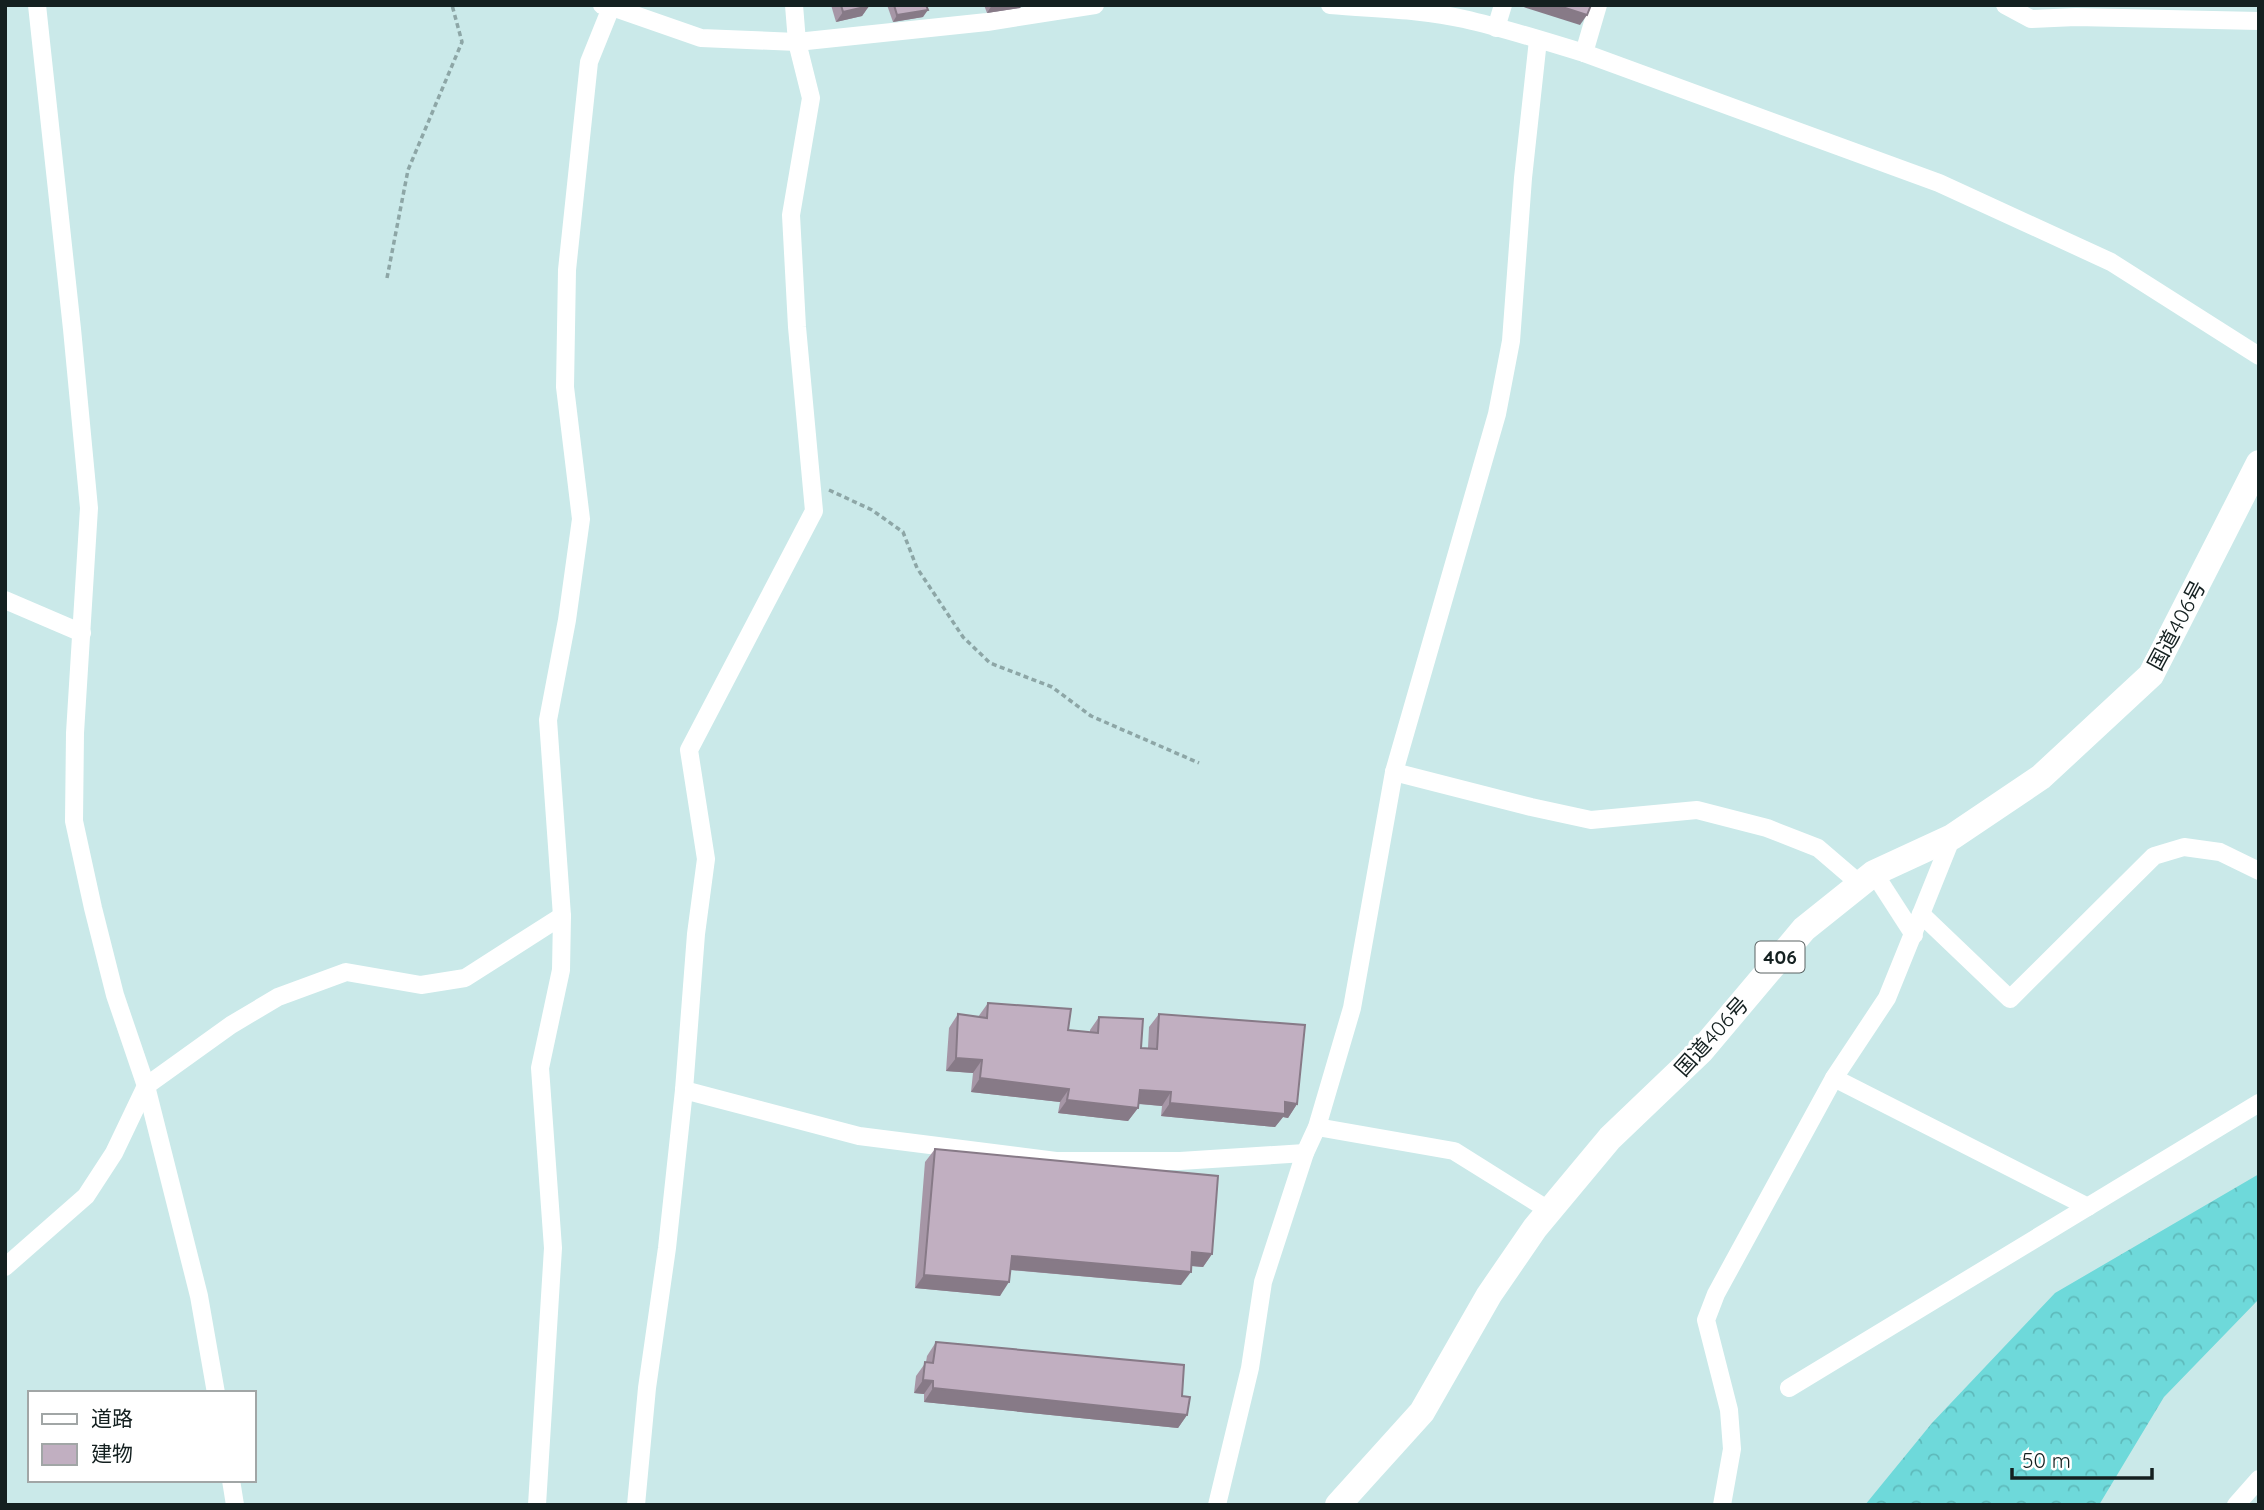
<svg xmlns="http://www.w3.org/2000/svg" width="2264" height="1510" font-family="Quicksand,'Noto Sans JP',sans-serif">
  <defs>
    <pattern id="forest-crowns" width="20" height="18" patternUnits="userSpaceOnUse" patternTransform="scale(1.75)"><rect width="20" height="18" fill="#6ed9da"/><path d="M2 6a3 3 0 1 1 6 0M12 15a3 3 0 1 1 6 0" fill="none" stroke="#5ebabb"/></pattern>
  </defs>
  <rect width="100%" height="100%" fill="#cae9e9"/>
  <!-- forest -->
  <path fill="url(#forest-crowns)" d="M2259,1174V1299L2164,1397L2099,1505H1865L1932,1423L2055,1293Z"/>
  <g fill="none" stroke-linecap="round" stroke-linejoin="round">
    <!-- path -->
    <g stroke="#8da6a6" stroke-width="3.5" stroke-dasharray="5 3.5" stroke-linecap="butt">
      <path d="M387,278L408,170L462,42L452,5"/>
      <path d="M829,490L872,510L903,532L917,568L963,637L990,663L1052,687L1091,716L1199,763"/>
    </g>
    <!-- minor -->
    <g stroke="#fff" stroke-width="18">
      <path d="M37,5L72,329L89,508L75,733L74,821L93,908L115,995L146,1086L199,1296L216,1393"/>
      <path d="M602,5L612,7L701,38L797,42L987,22L1095,5"/>
      <path d="M1330,5C1375,9 1420,9 1464,19C1504,28 1544,41 1584,53L1939,183L2111,262L2259,356"/>
      <path d="M2005,5L2031,19L2076,17L2259,21"/>
      <path d="M1496,28L1503,5"/>
      <path d="M1584,53L1598,5"/>
      <path d="M5,600L82,633"/>
      <path d="M1394,772L1531,807L1591,820L1697,810L1767,828L1818,848L1860,884"/>
      <path d="M1874,873L1914,935"/>
      <path d="M1921,914L1952,837"/>
      <path d="M1834,1078L2088,1207"/>
      <path d="M684,1090L859,1136L1056,1161H1180L1305,1153"/>
      <path d="M1317,1127L1454,1151L1550,1211"/>
      <path d="M5,1267L86,1196L114,1153L146,1086L231,1025L278,997L346,972L421,985L465,978L562,916"/>
      <path d="M1789,1388L2259,1103"/>
      <path d="M231,1480L235,1505"/>
      <path d="M537,1505L553,1248L540,1068L561,970L562,916L548,720L567,620L581,519L565,387L567,270L589,62L612,5"/>
      <path d="M636,1505L647,1388L667,1248L684,1090L696,934L706,859L689,750L814,511L797,327L791,215L811,98L797,42L794,5"/>
      <path d="M1217,1505L1250,1368L1263,1282L1305,1153L1317,1127L1352,1008L1394,772L1497,414L1511,341L1523,178L1538,40"/>
      <path d="M1722,1505L1732,1449L1729,1410L1706,1320L1716,1294L1834,1078L1887,998L1921,914L2010,999L2154,856L2184,847L2220,852L2259,871"/>
      <path d="M2236,1505L2259,1479"/>
    </g>
    <!-- highway -->
    <path stroke="#fff" stroke-width="26" d="M1338,1505L1422,1412L1489,1295L1535,1228L1610,1138L1701,1051L1804,929L1874,873L1952,837L2041,777L2151,675L2259,463"/>
  </g>
  <!-- wall -->
  <g fill="#a696a6">
    <path d="M831,5H869V6L862,16L836,22Z"/>
    <path d="M887,5H926L923,17L893,22Z"/>
    <path d="M984,5H1022L1020,8L987,13Z"/>
    <path d="M988,1003L1068,1030L1090,1032V1030L1099,1017L1141,1048H1148L1149,1027L1159,1014L1297,1104L1288,1118L1283,1117L1275,1127L1161,1116L1162,1106L1138,1104V1108L1128,1121L1058,1113L1060,1102L971,1092L973,1073L946,1071L949,1028L958,1014L978,1017Z"/>
    <path d="M935,1149L1212,1254L1203,1267L1191,1266L1181,1285L1010,1270L1000,1296L915,1288L925,1162Z"/>
    <path d="M936,1342L1182,1396L1187,1415L1178,1428L924,1402V1394L914,1393L916,1376L926,1362L927,1356Z"/>
  </g>
  <!-- shaded-wall -->
  <g fill="#877a87">
    <path d="M992,5H1022L1020,8L987,13Z"/>
    <path d="M1517,5H1556L1587,15L1580,25Z"/>
    <path d="M869,6L862,16L836,22L843,12Z"/>
    <path d="M928,10L923,17L893,22L897,15Z"/>
    <path d="M956,1058L982,1060L973,1073L946,1071Z"/>
    <path d="M980,1078L1069,1089L1060,1102L971,1092Z"/>
    <path d="M1140,1090L1171,1092L1162,1106L1131,1103Z"/>
    <path d="M1067,1100L1138,1108L1128,1121L1058,1113Z"/>
    <path d="M1285,1102L1297,1104L1288,1118L1283,1117L1275,1127L1161,1116L1170,1103Z"/>
    <path d="M1192,1252L1212,1254L1203,1267L1182,1265Z"/>
    <path d="M1012,1256L1191,1272L1181,1285L1002,1269Z"/>
    <path d="M924,1275L1009,1282L1000,1296L915,1288Z"/>
    <path d="M923,1380L933,1381L924,1394L914,1393Z"/>
    <path d="M933,1388L1187,1415L1178,1428L924,1402Z"/>
  </g>
  <!-- building -->
  <g fill="#c1afc1" stroke="#877a87" stroke-width="2">
    <path d="M841,5H869V6L843,12Z"/>
    <path d="M894,5H926L928,10L897,15Z"/>
    <path d="M1556,5H1591L1587,15Z"/>
    <path d="M988,1003L1071,1009L1068,1030L1098,1033L1099,1017L1143,1019L1141,1048L1157,1049L1159,1014L1305,1025L1297,1104L1285,1102V1114L1170,1103L1171,1092L1140,1090L1138,1108L1067,1100L1069,1089L980,1078L982,1060L956,1058L958,1014L987,1018Z"/>
    <path d="M935,1149L1218,1176L1212,1254L1192,1252L1191,1272L1012,1256L1009,1282L924,1275Z"/>
    <path d="M936,1342L1184,1365L1182,1396L1190,1397L1187,1415L933,1388V1381L923,1380L925,1362L933,1363Z"/>
  </g>
  <g text-anchor="middle" dominant-baseline="central" stroke-width="6" stroke-linejoin="round" paint-order="stroke">
    <!-- shield labels -->
    <rect fill="#fff" stroke="#5a6363" stroke-width="2" x="1755.5" y="941.5" width="49" height="31" rx="5"/>
    <g font-size="19" font-weight="bold" fill="#142020">
      <text x="1780" y="957">406</text>
    </g>
    <!-- street labels -->
    <g font-size="21" fill="#142020" stroke="#fff">
      <text transform="translate(2176 625) rotate(-62)">国道406号</text>
      <text transform="translate(1711 1036) rotate(-48)">国道406号</text>
    </g>
  </g>
  <!-- border -->
  <rect width="2264" height="1510" fill="none" stroke="#142020" stroke-width="14"/>
  <!-- legend -->
  <rect x="28" y="1391" width="228" height="91" fill="#ffffff" stroke="#a1a6a6" stroke-width="2"/>
  <rect x="42" y="1414" width="35" height="10" fill="#ffffff" stroke="#a1a6a6" stroke-width="2"/>
  <text x="91" y="1426" font-size="21" fill="#142020">道路</text>
  <rect x="42" y="1444" width="35" height="21" fill="#c1afc1" stroke="#a1a6a6" stroke-width="2"/>
  <text x="91" y="1461" font-size="21" fill="#142020">建物</text>
  <!-- scale -->
  <path d="M2012 1468v10h140v-10" fill="none" stroke="#142020" stroke-width="3.5"/>
  <text x="2022" y="1468" font-size="21" fill="#142020" stroke="#ffffff" stroke-width="5" paint-order="stroke">50 m</text>
</svg>
